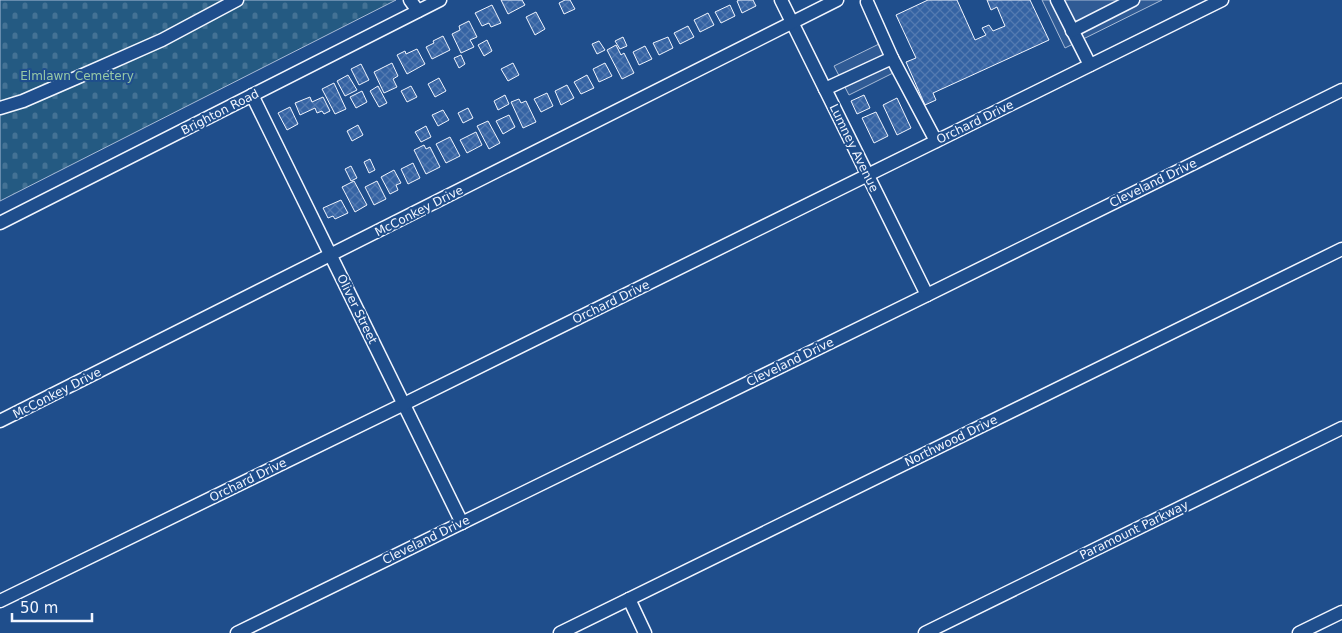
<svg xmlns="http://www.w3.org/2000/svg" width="1342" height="633" font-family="'DejaVu Sans',sans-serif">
  <defs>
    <pattern id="cemetery-stones" width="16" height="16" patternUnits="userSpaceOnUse" patternTransform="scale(1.25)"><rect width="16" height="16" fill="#245a82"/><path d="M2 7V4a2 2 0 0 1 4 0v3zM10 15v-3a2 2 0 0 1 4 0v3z" fill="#447295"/></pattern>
    <pattern id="building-cross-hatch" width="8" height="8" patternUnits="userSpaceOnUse" patternTransform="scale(1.25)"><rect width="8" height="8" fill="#3563a3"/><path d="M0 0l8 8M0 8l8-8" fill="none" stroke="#537ab1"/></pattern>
  </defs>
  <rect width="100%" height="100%" fill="#1f4e8c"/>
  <!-- cemetery -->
  <path fill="url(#cemetery-stones)" stroke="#a8bbd7" d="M0,0H396L0,201Z"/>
  <!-- parking -->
  <g fill="#305b95" stroke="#a8bbd7">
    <path d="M1042,0H1162L1065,48Z"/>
    <path d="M879,44L893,73L849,95L834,66Z"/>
  </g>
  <!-- building -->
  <g fill="url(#building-cross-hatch)" stroke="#f2f6ff">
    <path d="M501,0H522L525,5L508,14Z"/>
    <path d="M565,0H570L575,9L564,14L559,3Z"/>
    <path d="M739,0H753L756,6L742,13L737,1Z"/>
    <path d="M928,0H957L975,40L986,35L982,28L989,25L993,31L1005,26L997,7L991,10L987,0H1030L1049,40L933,93L936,100L925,105L906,62L916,58L896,15Z"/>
    <path d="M492,5L501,23L491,27L489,23L482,26L475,13Z"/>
    <path d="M730,5L735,16L721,23L715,12Z"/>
    <path d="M536,12L545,29L535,35L526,17Z"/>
    <path d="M708,13L714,25L700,32L694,20Z"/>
    <path d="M469,21L477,37L470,40L474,47L461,53L452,34L460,30L459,26Z"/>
    <path d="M688,26L694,37L680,44L674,33Z"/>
    <path d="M443,36L450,50L432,59L426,47L434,43L433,41Z"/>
    <path d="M623,37L627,46L620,49L615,41Z"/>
    <path d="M668,37L673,48L659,55L653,43Z"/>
    <path d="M487,40L492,51L484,56L478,45Z"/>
    <path d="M599,41L605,50L597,54L592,44Z"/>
    <path d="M616,45L621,55L624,53L634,73L622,79L607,50Z"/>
    <path d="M645,46L652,59L639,65L633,52Z"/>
    <path d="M417,49L425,64L407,74L397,55L405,51L406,54Z"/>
    <path d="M461,55L465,64L459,68L454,58Z"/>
    <path d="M392,63L398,76L393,79L397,87L384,93L374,72Z"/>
    <path d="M513,63L519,75L508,81L501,69Z"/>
    <path d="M605,63L612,76L599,82L593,69Z"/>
    <path d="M361,64L369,80L359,85L351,69Z"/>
    <path d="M348,75L357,90L345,96L337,81Z"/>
    <path d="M587,75L594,88L581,94L574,82Z"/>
    <path d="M439,78L446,91L435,97L428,84Z"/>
    <path d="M334,83L346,109L335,114L322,89Z"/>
    <path d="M567,85L574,98L561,105L555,91Z"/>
    <path d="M378,86L387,103L379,107L370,91Z"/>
    <path d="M411,86L417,97L407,102L401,91Z"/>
    <path d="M362,91L367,102L356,108L350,97Z"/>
    <path d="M547,93L553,106L541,112L534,99Z"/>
    <path d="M505,95L509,104L498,110L494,101Z"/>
    <path d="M864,95L870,108L857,114L851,101Z"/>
    <path d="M310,97L312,102L323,97L330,111L324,114L322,111L317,113L315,108L300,115L295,103Z"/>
    <path d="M897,98L911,128L897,135L883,105Z"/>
    <path d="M519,99L521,103L526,101L536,122L523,128L511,102Z"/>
    <path d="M290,107L298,124L287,130L278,113Z"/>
    <path d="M468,108L473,118L463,123L458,113Z"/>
    <path d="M443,110L449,120L438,126L432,115Z"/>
    <path d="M876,112L888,136L874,143L862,118Z"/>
    <path d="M509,115L515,127L503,134L496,121Z"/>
    <path d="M488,121L500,143L489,149L477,126Z"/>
    <path d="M358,125L363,135L352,141L347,131Z"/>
    <path d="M426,126L431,137L421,142L415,132Z"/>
    <path d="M476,132L482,145L467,153L460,140Z"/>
    <path d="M450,137L460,156L446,163L436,144Z"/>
    <path d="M424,145L426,149L430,147L440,167L426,174L414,150Z"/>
    <path d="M370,159L375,170L369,173L364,162Z"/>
    <path d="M413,163L420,178L408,184L401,169Z"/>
    <path d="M351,166L357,178L351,181L345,169Z"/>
    <path d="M394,170L401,183L396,185L398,190L390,194L381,177Z"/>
    <path d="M354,181L367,205L355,212L342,187Z"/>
    <path d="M377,181L386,199L374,205L365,187Z"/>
    <path d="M341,200L348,213L335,219L333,216L328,218L323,208Z"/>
  </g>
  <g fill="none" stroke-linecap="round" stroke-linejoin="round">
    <!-- minor casing -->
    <g stroke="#f2f6ff" stroke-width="15">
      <g id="minor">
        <path d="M410,0L418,11"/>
        <path d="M781,0L927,295"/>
        <path d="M1057,0L1090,65"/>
        <path d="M1072,31L1133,0"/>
        <path d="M892,58L936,141"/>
        <path d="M825,89L892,58L867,2"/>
        <path d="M252,95L462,523"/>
        <path d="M0,108L23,101L76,78L162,40L237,0"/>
        <path d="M0,223L440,0"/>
        <path d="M0,421L837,0"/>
        <path d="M629,599L645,633"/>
        <path d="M0,601L404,404L1222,0"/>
        <path d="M237,633L927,295L1342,90"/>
        <path d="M560,633L1342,249"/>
        <path d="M925,633L1342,428"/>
        <path d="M1299,633L1342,612"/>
      </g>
    </g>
    <!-- minor -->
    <use href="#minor" stroke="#1f4e8c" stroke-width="12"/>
  </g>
  <g text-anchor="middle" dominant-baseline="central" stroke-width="4" stroke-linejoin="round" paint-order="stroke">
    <!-- park labels -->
    <g font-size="12" fill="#97c8a6" stroke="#1f4e8c">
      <text x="77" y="76">Elmlawn Cemetery</text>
    </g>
    <!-- street labels -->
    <g font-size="12" fill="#f2f6ff" stroke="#1f4e8c">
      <text transform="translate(220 112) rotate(-27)">Brighton Road</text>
      <text transform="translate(975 122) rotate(-26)">Orchard Drive</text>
      <text transform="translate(854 148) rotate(64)">Lumney Avenue</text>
      <text transform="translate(1153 183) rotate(-26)">Cleveland Drive</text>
      <text transform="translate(419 211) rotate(-27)">McConkey Drive</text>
      <text transform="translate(611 302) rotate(-26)">Orchard Drive</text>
      <text transform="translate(357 309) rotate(64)">Oliver Street</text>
      <text transform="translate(790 362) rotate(-26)">Cleveland Drive</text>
      <text transform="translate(57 393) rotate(-27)">McConkey Drive</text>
      <text transform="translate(951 441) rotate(-26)">Northwood Drive</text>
      <text transform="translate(248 480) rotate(-26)">Orchard Drive</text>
      <text transform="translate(1134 530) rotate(-26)">Paramount Parkway</text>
      <text transform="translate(426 540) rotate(-26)">Cleveland Drive</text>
    </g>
  </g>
  <!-- scale -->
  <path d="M12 613v8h80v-8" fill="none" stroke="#f2f6ff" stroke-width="2.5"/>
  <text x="20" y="613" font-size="15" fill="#f2f6ff" stroke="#1f4e8c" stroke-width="4" paint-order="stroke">50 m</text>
</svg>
